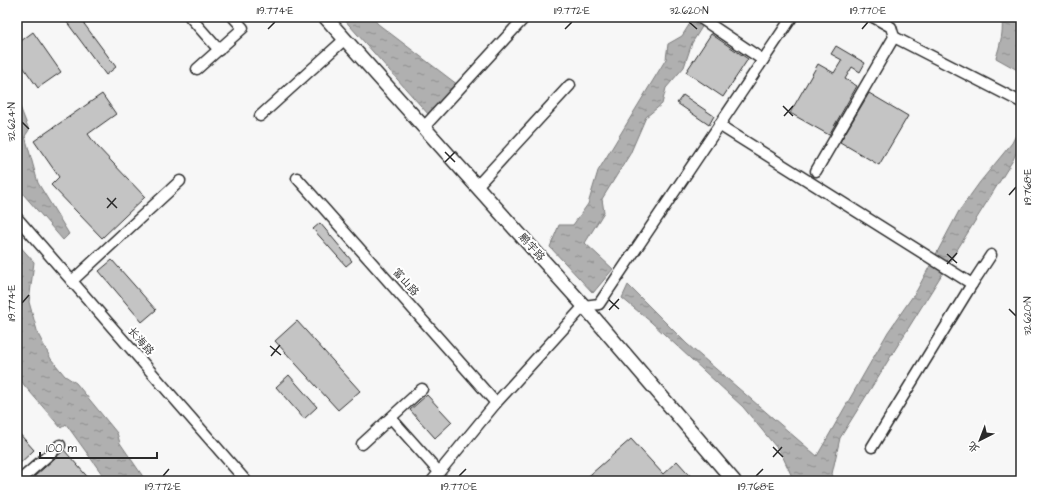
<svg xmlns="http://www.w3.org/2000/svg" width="1038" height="498" font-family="'Architects Daughter','LXGW WenKai TC',sans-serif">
  <defs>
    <pattern id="water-ripples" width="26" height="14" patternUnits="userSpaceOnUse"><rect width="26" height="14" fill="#b0b0b0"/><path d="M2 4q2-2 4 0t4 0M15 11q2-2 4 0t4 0" fill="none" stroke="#8f8f8f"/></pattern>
  </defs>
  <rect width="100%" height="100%" fill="#f7f7f7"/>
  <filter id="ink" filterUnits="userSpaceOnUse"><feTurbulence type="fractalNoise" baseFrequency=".025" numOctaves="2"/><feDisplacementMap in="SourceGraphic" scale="8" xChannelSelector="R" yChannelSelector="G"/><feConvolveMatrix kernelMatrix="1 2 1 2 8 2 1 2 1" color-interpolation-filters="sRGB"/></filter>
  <g filter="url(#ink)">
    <!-- water -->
    <g fill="url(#water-ripples)" stroke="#7b7b7b">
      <path d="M342,17H372L378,24L458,85L429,115Z"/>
      <path d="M694,17H708L692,43L684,67L666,88L662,104L646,117L630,154L602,199L604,212L585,243L613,269L593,293L550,247L559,225H573L588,204L598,171L666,59L668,44L682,36Z"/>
      <path d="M1000,17H1021V72L996,58C999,48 1006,26 1000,17Z"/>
      <path d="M17,99L29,130L25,136L38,183L69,234L63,240L17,187Z"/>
      <path d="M1021,125V142L1013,160L840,438L832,474L835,481H794L781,453L743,407L651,322L622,298L628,285L687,344L817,456L888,332L917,290L959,211L980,182L1012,143Z"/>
      <path d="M17,243L34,262L29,302L38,334L51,359L65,376L76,383L117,433L120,443L146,481H107L66,424L61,428L24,385L17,373Z"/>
    </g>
    <!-- building -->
    <g fill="#c4c4c4" stroke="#2b2b2b">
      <path d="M63,17H79L116,67L106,75Z"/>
      <path d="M33,32L61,72L38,88L17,58V44Z"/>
      <path d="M711,34L748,59L723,97L686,72Z"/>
      <path d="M836,46L865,63L860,72L852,67L845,79L857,86L829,135L790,113L818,64L834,73L842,60L831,54Z"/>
      <path d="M869,93L908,116L879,165L840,142Z"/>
      <path d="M102,94L116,114L88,134L96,145L145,197L102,238L51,185L59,177L34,141Z"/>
      <path d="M683,95L714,116L709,125L677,103Z"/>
      <path d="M320,223L352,261L346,266L313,229Z"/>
      <path d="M112,260L156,310L142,322L99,271Z"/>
      <path d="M297,321L360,391L338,410L275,341Z"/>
      <path d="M289,375L317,407L304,419L276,387Z"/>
      <path d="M427,395L452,422L435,438L410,410Z"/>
      <path d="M17,431L34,450L17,466Z"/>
      <path d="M631,439L663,474L677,461L695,481H583Z"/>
      <path d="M64,450L91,481H40L35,476Z"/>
    </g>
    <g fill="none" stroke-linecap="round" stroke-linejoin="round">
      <!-- minor casing -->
      <g stroke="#2b2b2b" stroke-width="13">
        <g id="minor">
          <path d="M190,17L219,50"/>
          <path d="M699,17L763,60"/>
          <path d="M894,37L1021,102"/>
          <path d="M197,69L243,28L233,17"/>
          <path d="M260,116L345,39"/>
          <path d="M719,125L972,284"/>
          <path d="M424,127L525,17"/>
          <path d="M816,171L894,37L891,27L873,17"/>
          <path d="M297,178L496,403"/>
          <path d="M477,186L570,85"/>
          <path d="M17,218L246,481"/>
          <path d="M72,281L180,181"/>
          <path d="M391,418L439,472"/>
          <path d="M362,444L422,389"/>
          <path d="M872,447L972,284L991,255"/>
          <path d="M19,481L60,445"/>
          <path d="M432,481L496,403L584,306L599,304L792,17"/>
        </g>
      </g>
      <!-- major casing -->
      <g stroke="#2b2b2b" stroke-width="16">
        <path id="major" d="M325,17L584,306L734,481"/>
      </g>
      <!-- minor -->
      <use href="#minor" stroke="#fff" stroke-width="10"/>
      <!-- major -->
      <use href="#major" stroke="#fff" stroke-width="13"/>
    </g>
  </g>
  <!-- ticks -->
  <path fill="none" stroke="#2b2b2b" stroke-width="1.5" d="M689,22L697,29M268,29L275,22M565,29L572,22M862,29L868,22M783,106L793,116M784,116L793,106M22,122L29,129M445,152L455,162M445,162L455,152M1009,195L1016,187M107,198L117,208M107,208L116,198M947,254L957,263M947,264L957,253M609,300L619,309M22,303L29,295M1009,309L1016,316M609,310L619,299M270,346L281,355M271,356L280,345M773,447L783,457M773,457L782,447M163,476L169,469M459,476L466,469M756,476L763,469"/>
  <g text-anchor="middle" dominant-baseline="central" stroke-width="4" stroke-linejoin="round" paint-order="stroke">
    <!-- street labels -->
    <g font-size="11" fill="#2b2b2b" stroke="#fff">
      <text transform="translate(532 247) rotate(48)">鹏宇路</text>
      <text transform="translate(406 282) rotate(48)">富山路</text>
      <text transform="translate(141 341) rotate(49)">长海路</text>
    </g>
  </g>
  <!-- margin -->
  <rect width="1038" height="498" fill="none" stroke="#fff" stroke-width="44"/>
  <!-- north arrow -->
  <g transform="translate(980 440) rotate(222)" stroke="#ffffff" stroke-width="3" paint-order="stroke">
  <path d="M0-3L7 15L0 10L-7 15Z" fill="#2b2b2b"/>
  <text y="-6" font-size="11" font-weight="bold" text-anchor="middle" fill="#2b2b2b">北</text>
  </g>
  <!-- scale -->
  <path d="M40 452v6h117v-6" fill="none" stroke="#2b2b2b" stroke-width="2"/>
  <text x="46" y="452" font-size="12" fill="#2b2b2b" stroke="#ffffff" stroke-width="3" paint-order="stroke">100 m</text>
  <rect x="22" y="22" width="994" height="454" fill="none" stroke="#2b2b2b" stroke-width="1.5"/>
  <g font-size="10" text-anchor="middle" fill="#2b2b2b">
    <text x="275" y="14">119.774°E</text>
    <text x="572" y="14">119.772°E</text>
    <text x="689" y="14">32.620°N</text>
    <text x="868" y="14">119.770°E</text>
    <text transform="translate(11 122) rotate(-90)" y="4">32.624°N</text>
    <text transform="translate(1027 187) rotate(-90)" y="4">119.768°E</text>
    <text transform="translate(11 303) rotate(-90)" y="4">119.774°E</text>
    <text transform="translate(1027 316) rotate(-90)" y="4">32.620°N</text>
    <text x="163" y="490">119.772°E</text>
    <text x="459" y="490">119.770°E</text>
    <text x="756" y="490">119.768°E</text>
  </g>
</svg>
